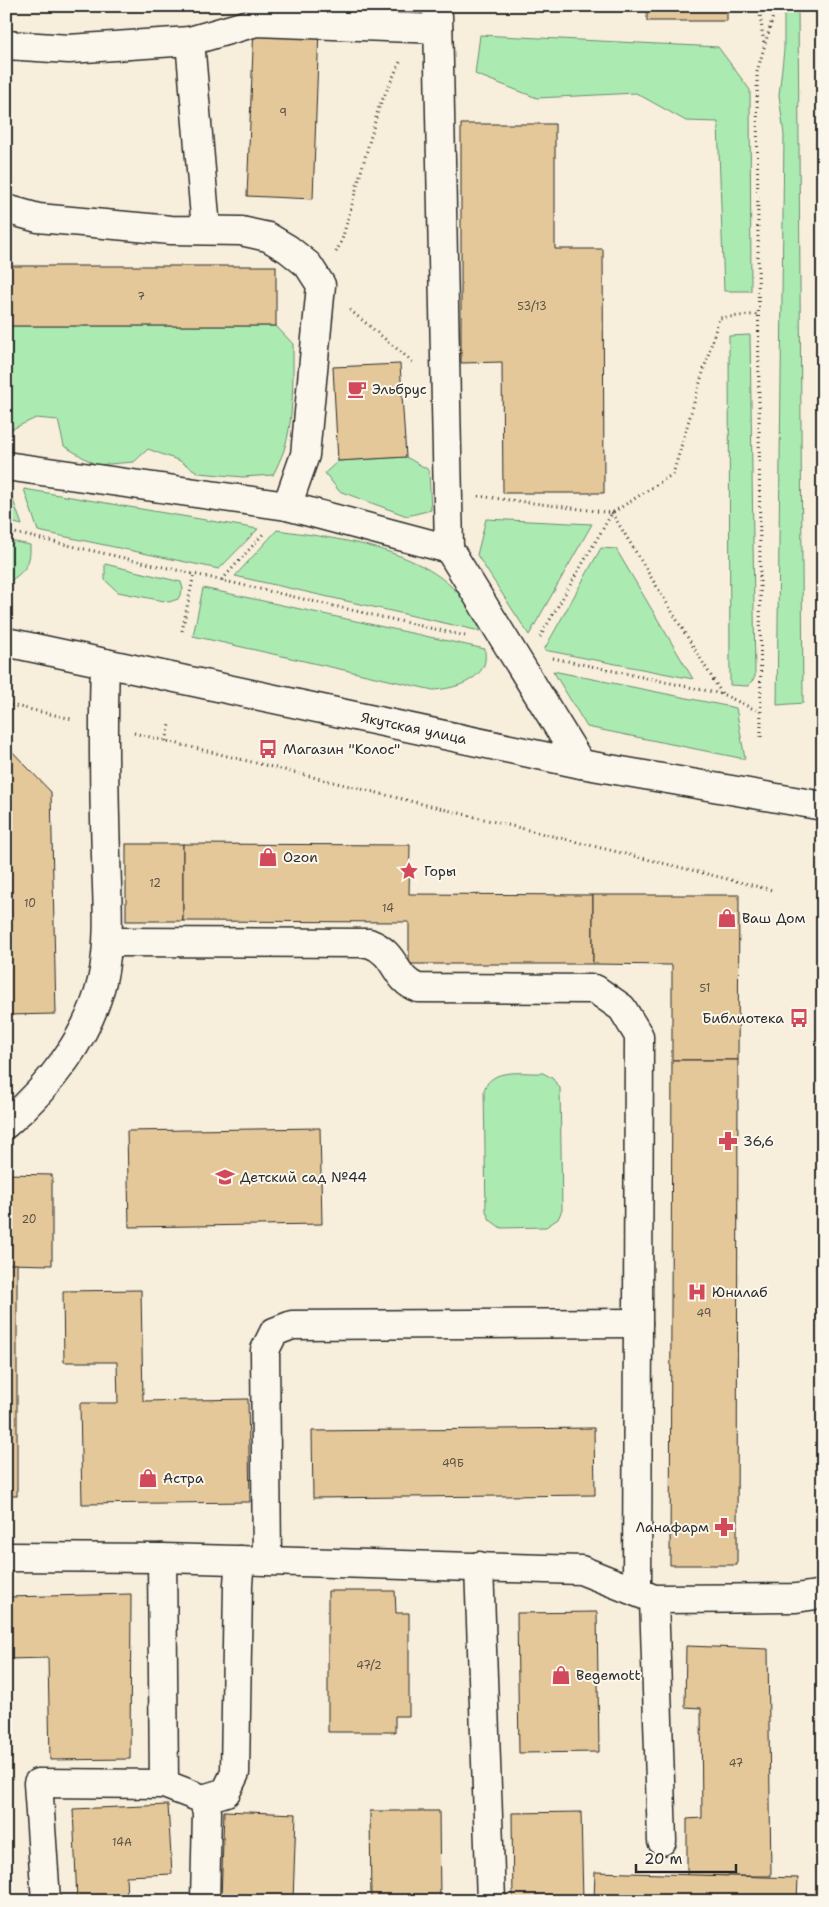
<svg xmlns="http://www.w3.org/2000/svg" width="829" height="1907" font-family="'Shantell Sans',sans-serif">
  <rect width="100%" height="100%" fill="#f7eedb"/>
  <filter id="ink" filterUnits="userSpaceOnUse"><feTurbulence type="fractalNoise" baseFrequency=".02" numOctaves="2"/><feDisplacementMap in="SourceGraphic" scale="10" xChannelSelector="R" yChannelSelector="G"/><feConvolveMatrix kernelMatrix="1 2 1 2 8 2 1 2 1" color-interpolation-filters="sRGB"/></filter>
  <g filter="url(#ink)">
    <!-- green -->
    <g fill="#abebb2" stroke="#6b8b6e">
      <path d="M243,6H380V9Z"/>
      <path d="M784,6H798L803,703L777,705L784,135L779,95L784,50Z"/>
      <path d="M480,35L718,47L750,90L751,291H724L718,122L686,121L636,93L537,98L475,74Z"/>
      <path d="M6,326H276L293,344C293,374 294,422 284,450C281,458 277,467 273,475L243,477L199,473L180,461L148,449L134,462L96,465L64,446L58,420L36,418L12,429H6Z"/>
      <path d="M750,335L755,677L748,686L730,685L729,336Z"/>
      <path d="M406,457L429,470L431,510L407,516L339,491L325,473L338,461Z"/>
      <path d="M6,486H8L22,525L6,521Z"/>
      <path d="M24,489L258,529L219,569L38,531Z"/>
      <path d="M486,519L592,524L529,635L477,555Z"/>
      <path d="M277,530C348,540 454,551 480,631L235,576Z"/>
      <path d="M6,540L30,545C31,567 23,572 6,584Z"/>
      <path d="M601,548L616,549L693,679L544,650Z"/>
      <path d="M105,564L181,582L183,589L178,599L169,602L118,592L105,580Z"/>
      <path d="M203,588L485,649C485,653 486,660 484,665C476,683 451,689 433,690L193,636Z"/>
      <path d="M553,671L736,708L745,759L587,727Z"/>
      <path d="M543,1073L552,1078L560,1088L562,1210L558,1219L546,1227L501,1228L490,1220L486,1211L484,1090C492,1067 522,1074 543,1073Z"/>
    </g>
    <!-- building -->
    <g fill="#e5c899" stroke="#2b2b2b">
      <path d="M727,6V21H647V7L510,6Z"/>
      <path d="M254,25L319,28L313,199L247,196Z"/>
      <path d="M461,124H555V249H603L604,493H503L502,362L461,363Z"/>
      <rect x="6" y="266" width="270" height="60"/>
      <path d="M400,364L406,457L338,461L333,367Z"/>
      <path d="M6,745L51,792L56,1014L6,1015Z"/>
      <rect x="126" y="844" width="57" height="77"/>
      <path d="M183,844L410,845L409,894L593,895V964H409V922L183,921Z"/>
      <path d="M593,895H739L738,1060H672V965L593,964Z"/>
      <path d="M672,1060H738L737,1565H670Z"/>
      <path d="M320,1128L322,1224L129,1227L127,1131Z"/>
      <path d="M6,1174L52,1175V1265L6,1264Z"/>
      <rect x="6" y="1264" width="11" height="232"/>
      <path d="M141,1290L143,1401L248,1399L250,1502L82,1504L80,1403H118L117,1362H64L63,1291Z"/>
      <path d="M594,1428L595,1495L313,1498L312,1431Z"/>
      <path d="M328,1591H395L396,1613H409V1716H395V1732H328Z"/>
      <path d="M131,1594L130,1759L50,1760L48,1658L6,1659V1597Z"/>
      <path d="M597,1612L599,1752L519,1753L517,1613Z"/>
      <path d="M686,1646L768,1649L771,1876H687V1819L702,1818L701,1708L685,1707Z"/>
      <path d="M168,1805L172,1874L126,1876L127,1901H77L73,1809Z"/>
      <path d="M224,1811L296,1814L293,1901H221Z"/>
      <path d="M370,1811H439L440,1901H371Z"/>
      <path d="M581,1812L583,1901H513L512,1813Z"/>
      <path d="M595,1872L798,1878L797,1901H594Z"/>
    </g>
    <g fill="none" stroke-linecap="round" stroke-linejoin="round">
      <!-- minor casing -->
      <g stroke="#2b2b2b" stroke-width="31">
        <g id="minor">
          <path d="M436,6L438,16L449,549"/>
          <path d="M190,41L206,229"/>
          <path d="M6,45L69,49L190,41L256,22L438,29"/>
          <path d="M6,209L38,218L171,230L241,231L268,237L288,249L308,265L321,285L305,455L287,506"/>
          <path d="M6,466L287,506L449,549L581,764"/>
          <path d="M6,642L581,764L823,806"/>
          <path d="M108,942L369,943C398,954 393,979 418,988L595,989L622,1008L639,1036L637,1592"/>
          <path d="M6,1124C49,1087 89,1037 102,981C111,940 107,897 106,856C104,792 103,727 105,663"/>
          <path d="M6,1557L162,1558L581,1570L654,1599L796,1598L823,1594"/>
          <path d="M162,1558L164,1784L203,1799L207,1812L205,1901"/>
          <path d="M267,1560L265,1350L274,1332L292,1325L638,1323"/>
          <path d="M479,1566L491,1901"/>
          <path d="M654,1599L662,1841"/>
          <path d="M203,1799L226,1792L235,1773L238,1584L240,1560"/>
          <path d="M46,1901L38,1783L164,1784"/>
        </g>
      </g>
      <!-- path -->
      <g stroke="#2b2b2b" stroke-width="3" stroke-dasharray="1 4" stroke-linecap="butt">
        <path d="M759,6L764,45"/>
        <path d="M336,252L342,240L379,107L401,60"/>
        <path d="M350,310L414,363"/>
        <path d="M478,496L612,513L722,694"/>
        <path d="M6,531L465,636"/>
        <path d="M222,580L263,534"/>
        <path d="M182,631L194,574"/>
        <path d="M540,637L612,513L673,474L719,318L760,314"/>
        <path d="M553,658L722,694L760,712"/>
        <path d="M6,704L72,719"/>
        <path d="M134,733L772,890"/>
        <path d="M761,737L757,72L776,6"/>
        <path d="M166,741L170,725"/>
      </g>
      <!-- minor -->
      <use href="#minor" stroke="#fbf7ec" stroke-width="28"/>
    </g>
  </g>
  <!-- icons -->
  <defs>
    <g id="cafe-bare" transform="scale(1.5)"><path d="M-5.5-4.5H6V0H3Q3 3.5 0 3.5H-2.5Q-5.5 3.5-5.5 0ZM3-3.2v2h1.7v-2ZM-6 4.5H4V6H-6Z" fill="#d1495b" stroke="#fbf7ec" stroke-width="2.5" paint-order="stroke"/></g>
    <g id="bus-bare" transform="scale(1.5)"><path d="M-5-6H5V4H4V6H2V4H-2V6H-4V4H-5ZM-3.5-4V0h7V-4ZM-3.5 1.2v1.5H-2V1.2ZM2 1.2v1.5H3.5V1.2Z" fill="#d1495b" stroke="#fbf7ec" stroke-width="2.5" paint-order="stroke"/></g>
    <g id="shop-bare" transform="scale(1.5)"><path d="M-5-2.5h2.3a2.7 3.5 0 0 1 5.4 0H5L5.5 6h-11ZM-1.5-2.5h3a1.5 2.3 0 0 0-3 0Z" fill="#d1495b" stroke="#fbf7ec" stroke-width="2.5" paint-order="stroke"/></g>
    <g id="sight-bare" transform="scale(1.5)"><path d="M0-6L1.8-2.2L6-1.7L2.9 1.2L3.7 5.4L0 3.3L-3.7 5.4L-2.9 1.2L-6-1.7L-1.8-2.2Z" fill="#d1495b" stroke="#fbf7ec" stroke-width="2.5" paint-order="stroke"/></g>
    <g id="pharmacy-bare" transform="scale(1.5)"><path d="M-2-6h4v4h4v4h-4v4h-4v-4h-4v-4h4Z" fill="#d1495b" stroke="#fbf7ec" stroke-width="2.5" paint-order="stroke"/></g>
    <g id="school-bare" transform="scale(1.5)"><path d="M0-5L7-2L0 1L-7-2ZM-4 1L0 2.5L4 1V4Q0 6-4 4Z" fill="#d1495b" stroke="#fbf7ec" stroke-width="2.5" paint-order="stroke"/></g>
    <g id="hospital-bare" transform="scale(1.5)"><path d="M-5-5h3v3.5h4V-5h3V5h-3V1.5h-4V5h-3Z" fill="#d1495b" stroke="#fbf7ec" stroke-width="2.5" paint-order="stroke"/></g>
  </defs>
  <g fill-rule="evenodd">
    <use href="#cafe-bare" x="357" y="389"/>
    <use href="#bus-bare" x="268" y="749"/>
    <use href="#shop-bare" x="268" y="857"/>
    <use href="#sight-bare" x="409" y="871"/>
    <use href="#shop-bare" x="727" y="918"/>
    <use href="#bus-bare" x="799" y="1018"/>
    <use href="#pharmacy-bare" x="728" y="1141"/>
    <use href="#school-bare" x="225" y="1177"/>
    <use href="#hospital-bare" x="697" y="1292"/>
    <use href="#shop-bare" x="148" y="1478"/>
    <use href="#pharmacy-bare" x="724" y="1527"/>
    <use href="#shop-bare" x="561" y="1675"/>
  </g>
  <g text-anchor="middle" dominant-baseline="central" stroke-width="4" stroke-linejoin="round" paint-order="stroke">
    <!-- number labels -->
    <g font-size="11" fill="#5a5246">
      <text x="283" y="112">9</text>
      <text x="141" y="296">7</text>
      <text x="532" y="306">53/13</text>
      <text x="155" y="883">12</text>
      <text x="30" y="903">10</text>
      <text x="388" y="908">14</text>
      <text x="705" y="988">51</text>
      <text x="29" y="1219">20</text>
      <text x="704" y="1313">49</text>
      <text x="453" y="1463">49Б</text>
      <text x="369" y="1665">47/2</text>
      <text x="736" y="1763">47</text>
      <text x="122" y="1842">14А</text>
    </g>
    <!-- poi labels -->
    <g font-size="14" fill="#2b2b2b" stroke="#fbf7ec" text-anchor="start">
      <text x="372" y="389">Эльбрус</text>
      <text x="283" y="749">Магазин "Колос"</text>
      <text x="283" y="857">Ozon</text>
      <text x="424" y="871">Горы</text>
      <text x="742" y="918">Ваш Дом</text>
      <text x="784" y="1018" text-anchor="end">Библиотека</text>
      <text x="743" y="1141">36,6</text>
      <text x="240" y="1177">Детский сад №44</text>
      <text x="712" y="1292">Юнилаб</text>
      <text x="163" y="1478">Астра</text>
      <text x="709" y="1527" text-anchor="end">Ланафарм</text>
      <text x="576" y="1675">Begemott</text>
    </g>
    <!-- street labels -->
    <g font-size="14" fill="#2b2b2b" stroke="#fbf7ec">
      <text transform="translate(414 728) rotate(12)">Якутская улица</text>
    </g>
  </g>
  <!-- margin -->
  <rect width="829" height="1907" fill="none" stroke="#fbf7ec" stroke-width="25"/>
  <rect x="12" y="12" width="804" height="1882" fill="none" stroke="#2b2b2b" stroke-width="2" filter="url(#ink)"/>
  <!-- scale -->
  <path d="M636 1864v8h100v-8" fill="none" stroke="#2b2b2b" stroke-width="2.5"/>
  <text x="644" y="1864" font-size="15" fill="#2b2b2b" stroke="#fbf7ec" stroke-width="4" paint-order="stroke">20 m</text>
</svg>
